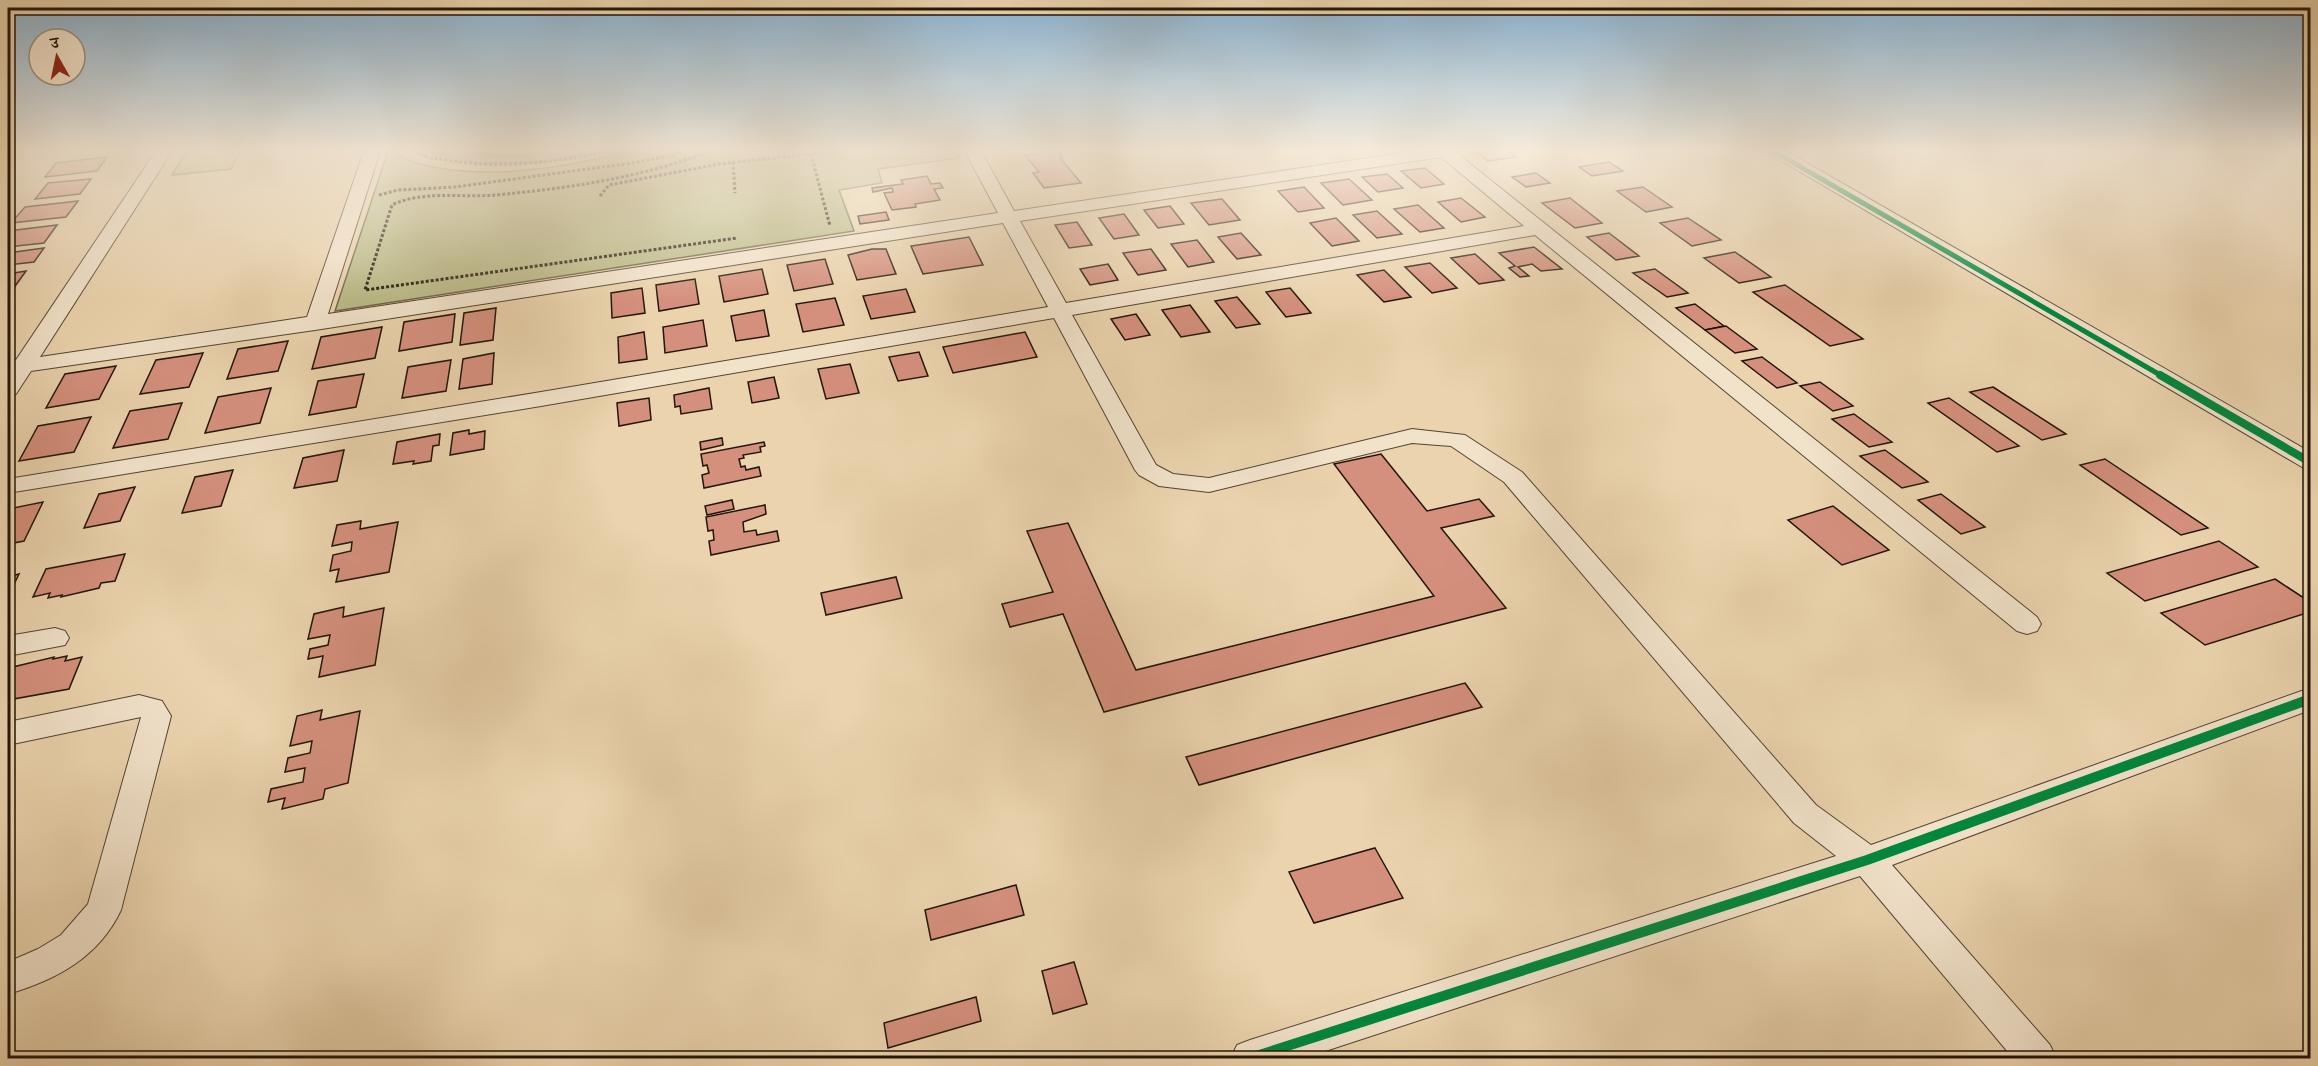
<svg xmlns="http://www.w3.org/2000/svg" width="2318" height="1066" font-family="'IM FELL Great Primer','Noto Serif Devanagari',serif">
  <rect width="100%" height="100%" fill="#ead3ad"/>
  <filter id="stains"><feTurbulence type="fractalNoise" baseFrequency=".00333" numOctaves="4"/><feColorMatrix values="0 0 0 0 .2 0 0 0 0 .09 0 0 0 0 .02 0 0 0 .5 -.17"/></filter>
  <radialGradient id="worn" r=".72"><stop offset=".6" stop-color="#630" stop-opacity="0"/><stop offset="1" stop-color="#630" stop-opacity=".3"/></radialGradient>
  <!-- green -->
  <g fill="#babb88" stroke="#6e6848" stroke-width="1.5">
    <path d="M187,151H241L231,169L172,175Z"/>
    <path d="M388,151C397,151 401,156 409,160C423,166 447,170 463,171C515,175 576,166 626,151H957L960,158L878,169L882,183L839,190L854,231L335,311Z"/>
  </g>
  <!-- water -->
  <path fill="#9eb4b6" stroke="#6c7471" stroke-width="1.5" d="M427,151H606L542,162L479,163Z"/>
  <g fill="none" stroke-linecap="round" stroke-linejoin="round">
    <!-- shore -->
    <path stroke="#606460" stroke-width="1.5" d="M450,151L509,157L569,151"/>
  </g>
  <!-- building -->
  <g fill="#d5907d" stroke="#221509" stroke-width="1.5">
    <path d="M1058,151L1063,158H1060L1081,183L1044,188L1033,173L1039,172L1025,155Z"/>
    <path d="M1475,151H1509L1516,157L1488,161Z"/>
    <path d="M107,157L97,171L45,177L56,163Z"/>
    <path d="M1609,162L1623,171L1592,176L1579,167Z"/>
    <path d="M1425,168L1444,184L1421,188L1401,171Z"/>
    <path d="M1536,173L1550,183L1526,187L1512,177Z"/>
    <path d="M1387,174L1403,188L1378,192L1362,177Z"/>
    <path d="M927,176L931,184L940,183L943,188L934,189L940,200L915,204L916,207L892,210L884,193L893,192L892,188L873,192L872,188L903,184L901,180Z"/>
    <path d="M91,179L80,194L35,199L48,183Z"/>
    <path d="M1349,179L1372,200L1343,205L1321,183Z"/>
    <path d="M1304,187L1324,208L1298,212L1278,191Z"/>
    <path d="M1643,187L1672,207L1646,212L1617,191Z"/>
    <path d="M1461,198L1485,217L1461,222L1438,202Z"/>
    <path d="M1570,198L1602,223L1575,228L1542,203Z"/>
    <path d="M1222,199L1240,220L1209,225L1191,203Z"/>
    <path d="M78,201L66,217L11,223L25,207Z"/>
    <path d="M1418,205L1444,228L1420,232L1394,209Z"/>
    <path d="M1170,206L1184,224L1158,228L1144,210Z"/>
    <path d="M1377,211L1402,234L1377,238L1353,215Z"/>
    <path d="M886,212L889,220L860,224L858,216Z"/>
    <path d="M1124,214L1139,235L1114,239L1099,218Z"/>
    <path d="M1336,218L1359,241L1332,246L1310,223Z"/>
    <path d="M1688,218L1721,240L1692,246L1660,223Z"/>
    <path d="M1077,222L1092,245L1069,248L1055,225Z"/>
    <path d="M57,225L44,243L8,247V231Z"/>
    <path d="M1241,233L1261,255L1237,259L1218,237Z"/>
    <path d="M1609,233L1639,256L1616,260L1587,237Z"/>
    <path d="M969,237L983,265L923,274L911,246Z"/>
    <path d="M1197,240L1214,262L1188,267L1171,244Z"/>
    <path d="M1534,247L1562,269L1541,271L1532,264L1518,267L1529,276L1520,277L1509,268L1515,266L1499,253Z"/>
    <path d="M44,248L34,262L8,265V253Z"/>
    <path d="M872,249H886L896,274L857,280L848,255Z"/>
    <path d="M1151,249L1166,270L1138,275L1123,253Z"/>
    <path d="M1735,252L1771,277L1739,283L1704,258Z"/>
    <path d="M1475,254L1504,280L1479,284L1451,258Z"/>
    <path d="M825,259L833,284L794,291L787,265Z"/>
    <path d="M1430,263L1457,288L1432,293L1405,267Z"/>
    <path d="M1108,264L1118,280L1090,285L1080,269Z"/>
    <path d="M762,269L768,294L724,302L719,276Z"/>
    <path d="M1655,269L1688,293L1667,297L1633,273Z"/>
    <path d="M1384,270L1411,297L1384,302L1357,275Z"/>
    <path d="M26,271L13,289L8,290V274Z"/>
    <path d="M695,279L699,304L659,311L656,285Z"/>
    <path d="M1785,285L1863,339L1830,346L1753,292Z"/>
    <path d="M642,288L645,313L612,318L611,293Z"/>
    <path d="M1290,288L1311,313L1286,317L1266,292Z"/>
    <path d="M906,289L915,312L871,319L863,296Z"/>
    <path d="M1237,297L1260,324L1236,328L1215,301Z"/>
    <path d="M835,298L844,325L803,332L796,304Z"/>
    <path d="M1695,304L1724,326L1705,330L1676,308Z"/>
    <path d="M1190,305L1210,332L1181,337L1162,310Z"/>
    <path d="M496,308L493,340L460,345L464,313Z"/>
    <path d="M764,310L769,336L736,341L731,316Z"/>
    <path d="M455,314L452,342L399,351L404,322Z"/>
    <path d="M1136,314L1150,335L1125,340L1111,319Z"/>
    <path d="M703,320L707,346L665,353L663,327Z"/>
    <path d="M1726,326L1757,349L1735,353L1705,330Z"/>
    <path d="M382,327L375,358L312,369L321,337Z"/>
    <path d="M644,332L647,359L619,363L618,337Z"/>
    <path d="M1025,332L1037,357L953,373L943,347Z"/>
    <path d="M288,341L278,371L227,379L238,349Z"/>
    <path d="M919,352L928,376L898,381L889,357Z"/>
    <path d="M203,353L189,387L140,394L156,360Z"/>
    <path d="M494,353L492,384L459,389L463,359Z"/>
    <path d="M1762,357L1797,383L1777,388L1742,361Z"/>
    <path d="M451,360L446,391L402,398L408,367Z"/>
    <path d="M850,364L859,393L826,399L818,369Z"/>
    <path d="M116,366L99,399L46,408L65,374Z"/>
    <path d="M364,374L356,407L309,415L318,381Z"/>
    <path d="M774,377L779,398L752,403L748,382Z"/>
    <path d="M1820,382L1853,406L1833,411L1800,386Z"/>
    <path d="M1993,387L2066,434L2042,440L1970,392Z"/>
    <path d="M271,388L260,423L205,433L218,397Z"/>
    <path d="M709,388L712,409L681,414L680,406L675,407L674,395Z"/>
    <path d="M649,398L651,420L619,426L617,403Z"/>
    <path d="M1949,398L2019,446L1997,452L1928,403Z"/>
    <path d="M182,403L168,439L113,448L130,411Z"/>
    <path d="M1854,414L1892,442L1869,447L1832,419Z"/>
    <path d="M91,417L74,452L19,461L38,426Z"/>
    <path d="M469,430V434L485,431L484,449L450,455L453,433Z"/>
    <path d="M440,434L439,445L433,446L431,461L413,464L414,461L393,464L397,442Z"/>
    <path d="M722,438L723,445L701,450L700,442Z"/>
    <path d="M764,442L765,446L760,447L761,452L743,455L744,458L739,459L741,467L745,466L746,470L759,467L761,476L704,488L702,475L709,473L707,465L703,466L701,454Z"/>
    <path d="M344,450L337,481L294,488L303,458Z"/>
    <path d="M1885,450L1928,482L1902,488L1860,456Z"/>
    <path d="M1381,454L1427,511L1479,499L1494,516L1441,528L1506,608L1104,712L1063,614L1010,627L1002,604L1053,592L1027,531L1068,523L1136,670L1434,596L1334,464Z"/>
    <path d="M2105,459L2208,528L2181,535L2080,465Z"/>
    <path d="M233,470L221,506L182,513L195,477Z"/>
    <path d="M135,487L120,521L84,528L99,494Z"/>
    <path d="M1941,494L1985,527L1961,534L1918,500Z"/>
    <path d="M732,500L734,509L707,515L705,506Z"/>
    <path d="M43,502L24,541L8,544V509Z"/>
    <path d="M765,505L766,514L743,522L744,532L756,530L757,535L777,531L779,541L711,555L709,541L714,540L713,530L708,531L706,517Z"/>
    <path d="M1833,506L1889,550L1842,565L1788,520Z"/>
    <path d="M361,521L360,529L398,522L389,572L336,582L339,569L330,571L333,555L351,551L352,542L332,546L337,525Z"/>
    <path d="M2219,541L2258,567L2145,601L2107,573Z"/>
    <path d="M125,554L115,581L101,583L99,588L61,597L62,595L48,598L50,593L33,597L46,569Z"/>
    <path d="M19,574L8,597V577Z"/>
    <path d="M896,577L902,598L826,615L821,593Z"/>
    <path d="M2275,579L2310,602V612L2205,645L2161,613Z"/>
    <path d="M344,607L343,617L384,608L375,665L319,677L323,656L308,659L310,649L328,645L330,635L308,639L314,614Z"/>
    <path d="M67,656L65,661L82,657L69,689L8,700V673L13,667L54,657L53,659Z"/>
    <path d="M1465,683L1482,707L1199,785L1186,757Z"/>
    <path d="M322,710L320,720L360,711L348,783L325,789L323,799L282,809L285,798L268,802L271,789L303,782L305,768L285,772L288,758L310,753L312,741L290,746L297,716Z"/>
    <path d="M1375,848L1403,898L1314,923L1289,872Z"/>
    <path d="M1016,885L1024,915L931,940L925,910Z"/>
    <path d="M1074,962L1087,1004L1053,1014L1042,971Z"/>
    <path d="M976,997L981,1021L888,1048L884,1023Z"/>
  </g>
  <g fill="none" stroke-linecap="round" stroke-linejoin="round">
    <!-- minor casing -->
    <g stroke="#544432" stroke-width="2">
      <g id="minor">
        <path d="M8,151H24L22,154L8,158Z"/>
        <path d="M156,151H172L40,357L307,317L364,151H380L328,314L998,213L965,151H981L1014,211L1415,151H1454L2037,617L2041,624L2037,631L2027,634L2017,631L1535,235L1072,315L1156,465L1173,474L1209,478L1412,429L1465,435L1522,472L1816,805L1871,845L2310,688V710L1892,865L2050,1045L2056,1058H2013L1860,876L1304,1058H1231L1237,1045L1250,1040L1836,856L1794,823L1504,482L1451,446L1412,443L1209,492L1159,486L1139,475L1135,470L1054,318L541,406L8,493V479L541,392L1048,307L1003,223L315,330L31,371L16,394L8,396V362L16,360ZM1441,157L1524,226L1066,303L1020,221Z"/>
        <path d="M1765,151H1786L2310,452V469L2302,467Z"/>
        <path d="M55,628L65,631L69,638L65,645L8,656V636Z"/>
        <path d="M139,695L162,701L171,716L121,910C99,957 56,980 8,994V962L38,949L61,935L88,904L141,717L8,745V722Z"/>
      </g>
    </g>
    <!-- path -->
    <g stroke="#221509" stroke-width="3" stroke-dasharray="3 2" stroke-linecap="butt">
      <path d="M416,151C425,158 436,158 447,160C503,170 557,161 613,151"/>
      <path d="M710,151C641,178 569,188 496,195C463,198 422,190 392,205L365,290L737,238"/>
      <path d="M811,154L830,226"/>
      <path d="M733,162L735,193"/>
      <path d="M379,195L398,190L455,187L632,163L673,155L680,151"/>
      <path d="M600,196L609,185L719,164L837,151"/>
    </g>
    <!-- minor -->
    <use href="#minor" fill="#f1e2ca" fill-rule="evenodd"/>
    <!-- cycleway-far2 casing -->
    <g stroke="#f1e2ca" stroke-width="8">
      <path id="cycleway-far2" d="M1773,151L2162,376"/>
    </g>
    <!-- cycleway-far1 casing -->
    <g stroke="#f1e2ca" stroke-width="11">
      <path id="cycleway-far1" d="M2160,375L2310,462"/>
    </g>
    <!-- cycleway casing -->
    <g stroke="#f1e2ca" stroke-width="14">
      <path id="cycleway" d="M1250,1058L1867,860L2310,699"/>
    </g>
    <!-- cycleway-far2 -->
    <use href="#cycleway-far2" stroke="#00873e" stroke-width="5"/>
    <!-- cycleway-far1 -->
    <use href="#cycleway-far1" stroke="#00873e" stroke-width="8"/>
    <!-- cycleway -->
    <use href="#cycleway" stroke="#00873e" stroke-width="10"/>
  </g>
  <!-- sky -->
  <linearGradient id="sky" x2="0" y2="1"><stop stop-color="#8ab4d4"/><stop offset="0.5" stop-color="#f6ebda"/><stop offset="1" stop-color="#f6ebda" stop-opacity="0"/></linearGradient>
  <rect width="2318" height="301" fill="url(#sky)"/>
  <!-- margin -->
  <rect width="2318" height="1066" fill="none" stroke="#ead3ad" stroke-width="30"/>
  <rect x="9" y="9" width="2300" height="1048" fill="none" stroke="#221509" stroke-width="3"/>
  <rect x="15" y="15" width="2288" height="1036" fill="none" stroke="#221509" stroke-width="1.5"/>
  <!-- north arrow -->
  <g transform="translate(57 57) rotate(351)"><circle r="28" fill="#f1e2ca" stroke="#9e907d" stroke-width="1.5"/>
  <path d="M0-4.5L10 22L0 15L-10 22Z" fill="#8f2418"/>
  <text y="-9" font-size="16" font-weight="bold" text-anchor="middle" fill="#221509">उ</text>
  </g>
  <rect width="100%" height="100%" filter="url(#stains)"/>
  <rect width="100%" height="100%" fill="url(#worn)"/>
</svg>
